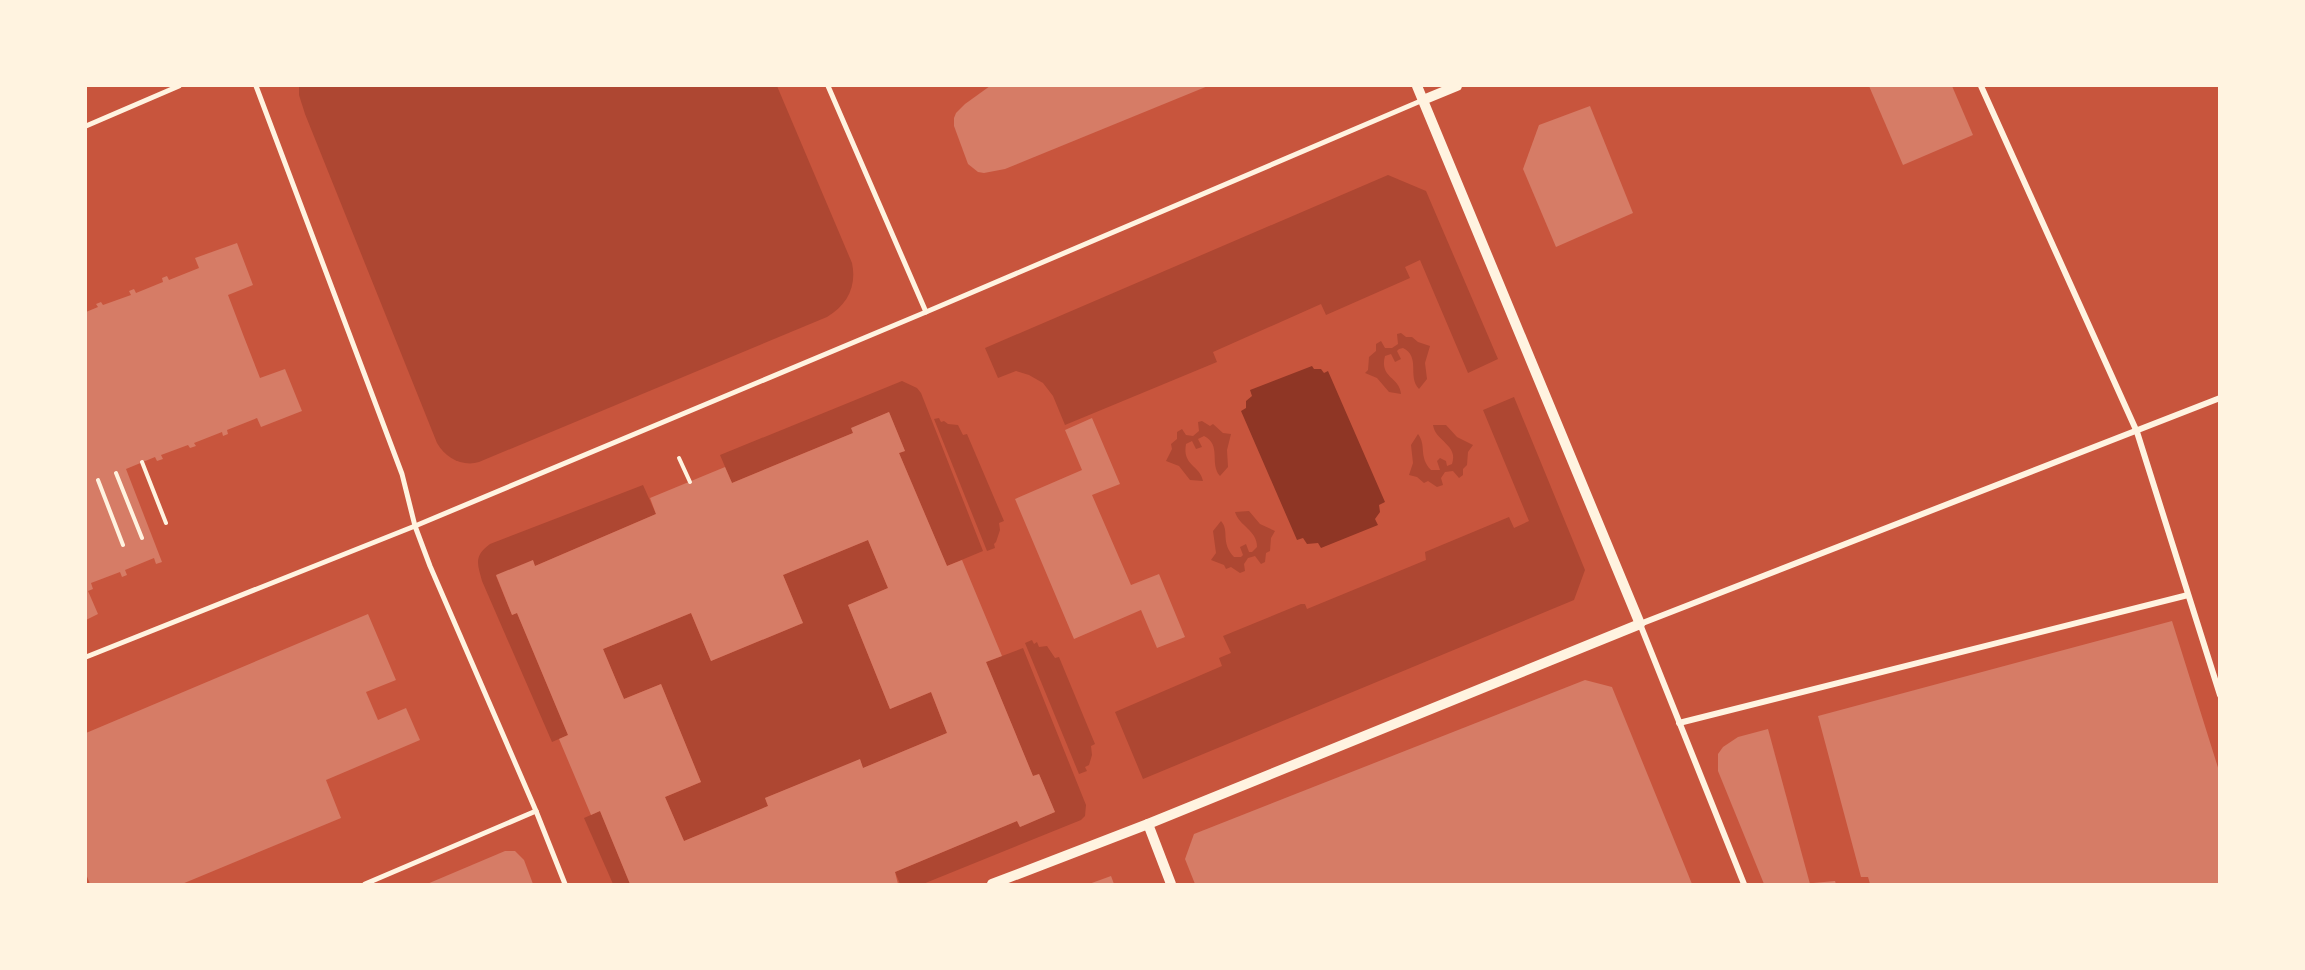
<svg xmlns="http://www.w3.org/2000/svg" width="2305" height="970" font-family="Jost,sans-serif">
  <rect width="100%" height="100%" fill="#c8553d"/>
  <!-- green -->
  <g fill="#ae4732">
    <path d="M299,86H777L852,263C857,287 847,305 827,317L479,462C463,467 445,458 437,443L305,114L299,95Z"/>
    <path d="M1388,175L1426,191L1498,359L1468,373L1420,260L1405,267L1410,278L1326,315L1321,304L1213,352L1217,362L1065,425L1053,396L1043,383L1029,375L1016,371L998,378L985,348Z"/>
    <path d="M1401,333L1406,337H1412L1418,342L1430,346L1425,363L1427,379L1419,389C1407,376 1421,357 1403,348L1399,349L1397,351L1401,359L1395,362L1391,354L1385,356C1379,378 1400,377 1401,394L1389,392L1377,378L1365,373L1368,370L1369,357L1376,351V344L1381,341L1385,348H1392L1398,344L1397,334Z"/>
    <path d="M902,381L917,388L921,393L983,551L947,566L899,453L905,451L889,412L852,428L853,433L732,483L720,455Z"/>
    <path d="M1514,397L1585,570L1574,600L1143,779L1115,712L1222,666L1219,658L1231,653L1223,636L1301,604H1305L1307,609L1426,560L1425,552L1509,517L1514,528L1529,521L1483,410Z"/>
    <path d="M939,418L941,422L944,421L948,424L958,425L963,435L967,434L1004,521L999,523L1000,530L996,542L994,544L995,548L987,551L934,419Z"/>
    <path d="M1202,421L1210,426L1213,424L1223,433L1231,434L1227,450L1228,467L1220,476C1209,464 1222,445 1204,436L1198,439L1202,447L1196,449L1192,441L1186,444C1182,466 1200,465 1203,481L1190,480L1179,466L1166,461L1172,449L1171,444L1177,439V432L1182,429L1186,435L1193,436L1199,431L1198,422Z"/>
    <path d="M1433,425H1446L1457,437L1473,445L1468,452L1467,465L1463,469V475L1459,478L1453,471L1445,472L1441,478L1443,485L1437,487L1428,481L1424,483L1417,477L1409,475L1413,463L1411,445L1418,434C1427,446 1418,456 1431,470H1440L1437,461L1440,458L1446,461L1447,466L1452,464C1459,445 1435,441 1433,425Z"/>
    <path d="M643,485L656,514L535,566L533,561L496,576L512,615L517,613L568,735L552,742L482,581C477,563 474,556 490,544Z"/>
    <path d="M1249,511L1260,524L1275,531L1271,538L1270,551L1266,553L1265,562L1261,564L1255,556L1248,558L1244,564L1245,571L1240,573L1231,567L1226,569L1224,565L1211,560L1216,553L1213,531L1221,521C1230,531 1220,542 1234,557H1241L1243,555L1240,547L1246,544L1249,552H1252L1257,547C1257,530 1239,526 1235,512Z"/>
    <path d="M868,540L888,588L848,605L890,709L931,692L947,733L863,768L860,760L765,798L768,806L684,841L665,797L701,782L661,684L624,699L603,649L691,613L711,661L803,623L783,575Z"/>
    <path d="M1032,640L1034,644L1037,642L1039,647L1047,646L1055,658L1059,657L1095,744L1091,746L1092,755L1089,765L1085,767L1087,771L1079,774L1025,643Z"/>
    <path d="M1023,648L1086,805L1085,816L1081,820L923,884H900L895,872L1017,821L1020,827L1055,812L1039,774L1033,776L986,662Z"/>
    <path d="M600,811L630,884H613L584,818Z"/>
  </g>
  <!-- water -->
  <path fill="#8f3625" d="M1312,366L1314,369H1321L1324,373L1328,371L1385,502L1379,505L1380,512L1375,519L1378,525L1321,548L1318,543L1307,544L1303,538L1297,540L1241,411L1246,408V401L1252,396L1250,390Z"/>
  <!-- building -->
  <g fill="#d67c66" fill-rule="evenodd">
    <path d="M990,86H1208L1005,169L984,173L978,172L968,164L954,126V118L956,113L965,104Z"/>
    <path d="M1869,86H1952L1973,135L1903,165Z"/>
    <path d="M1590,106L1633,213L1556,247L1523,169L1539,125Z"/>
    <path d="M237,243L253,285L228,295L244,337L260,378L285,369L302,411L261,427L257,418L227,430L228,434L223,436L222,432L194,443L196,446L190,448L188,445L161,455L163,459L157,461L155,457L126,469L162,562L156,564L154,558L125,570L127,575L122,577L120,572L91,583L93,589L88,591L98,614L86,620V312L98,307L96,304L101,302L103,305L131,295L129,291L134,289L136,293L163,282L162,278L167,276L169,280L199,268L195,258Z"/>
    <path d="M889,412L905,451L899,453L947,566L962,560L1002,656L986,662L1033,776L1039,774L1055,812L1020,827L1017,821L895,872L898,884H630L600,811L591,815L559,739L568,735L517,613L512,615L496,575L533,560L535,566L656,514L650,498L725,467L732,483L853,433L851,428ZM868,540L888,588L848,605L890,709L931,692L947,733L863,768L860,759L765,798L768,806L684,841L665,797L701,782L661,684L624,699L603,649L691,613L711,661L803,623L783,575Z"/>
    <path d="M1092,418L1120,484L1092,495L1131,585L1159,574L1185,637L1157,648L1141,610L1074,639L1015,499L1082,470L1065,430Z"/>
    <path d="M368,614L396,680L366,692L378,720L406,708L420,740L326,780L341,818L182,884H90L86,874V733Z"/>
    <path d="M2172,621L2220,774V884H1870L1868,877H1861L1818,716Z"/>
    <path d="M1585,680L1612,687L1692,884H1195L1185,859L1194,834Z"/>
    <path d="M1768,729L1810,884H1764L1718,771V754L1723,747L1738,737Z"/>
    <path d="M505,851H515L524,860L533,884H427Z"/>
    <path d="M1111,876L1114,884H1089Z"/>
    <path d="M1835,881L1836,884H1813V883Z"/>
  </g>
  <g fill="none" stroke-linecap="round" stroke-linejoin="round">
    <!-- path -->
    <g stroke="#fff3e0" stroke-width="4">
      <path d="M679,458L690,482"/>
      <path d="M142,462L166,523"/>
      <path d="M116,473L142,538"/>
      <path d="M98,480L123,545"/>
    </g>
    <!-- pedestrian -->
    <g stroke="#fff3e0" stroke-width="5">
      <path d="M256,86L402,474L415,526L430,566L536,811L565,884"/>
      <path d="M828,86L926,312"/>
      <path d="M86,126L179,86"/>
      <path d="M86,657L415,526L926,312L1423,100"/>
      <path d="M365,884L536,811"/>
    </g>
    <!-- minor -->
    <g stroke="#fff3e0" stroke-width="6">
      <path d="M1981,86L2137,432L2220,695"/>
      <path d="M1679,723L2188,595"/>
      <path d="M1744,884L1640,624L2220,398"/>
    </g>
    <!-- tertiary -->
    <g stroke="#fff3e0" stroke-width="10">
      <path d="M1423,100L1457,86"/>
      <path d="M1148,824L1171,884"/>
      <path d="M992,884L1148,824L1640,624L1417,86"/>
    </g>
  </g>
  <!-- border -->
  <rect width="2305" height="970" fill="none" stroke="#fff3e0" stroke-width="174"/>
</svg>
